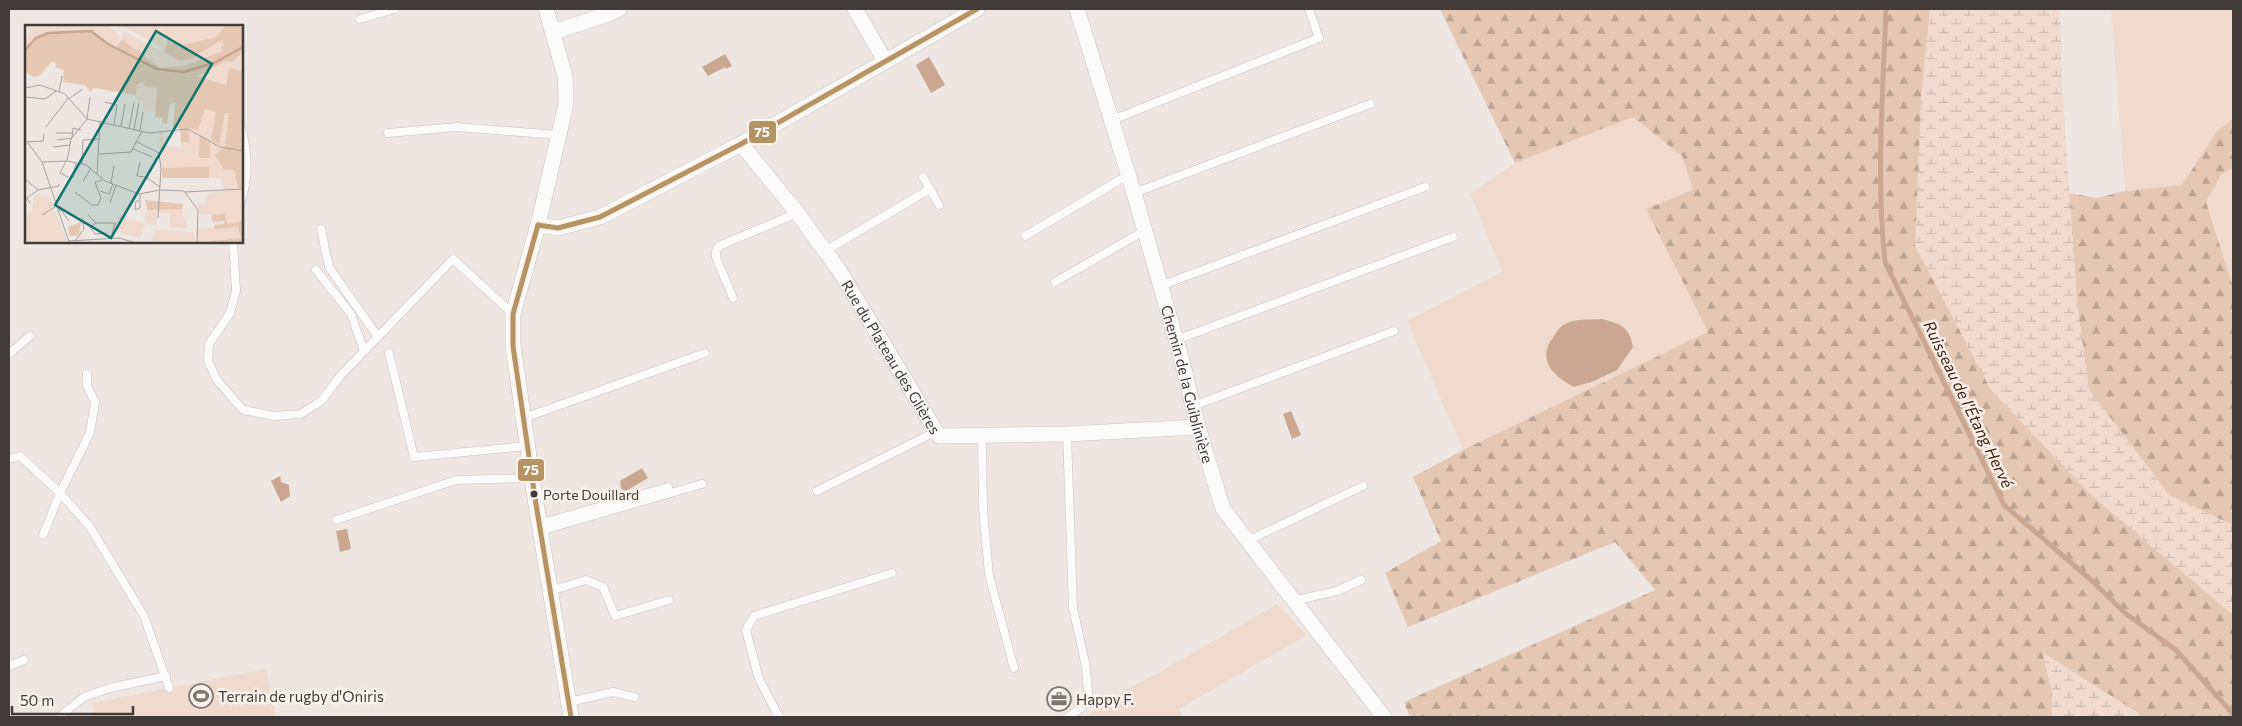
<svg xmlns="http://www.w3.org/2000/svg" width="2242" height="726" font-family="Commissioner,sans-serif">
  <defs>
    <pattern id="forest-firs" width="22" height="20" patternUnits="userSpaceOnUse" patternTransform="scale(1.25)"><rect width="22" height="20" fill="#e6c7b4"/><path d="M5 1l3.5 6h-7zM16 11l3.5 6h-7z" fill="#bca393"/></pattern>
    <pattern id="wetland-marsh" width="20" height="14" patternUnits="userSpaceOnUse" patternTransform="scale(1.25)"><rect width="20" height="14" fill="#f0dace"/><path d="M1 5h8M5 5V1M11 12h8M15 12V8" fill="none" stroke="#cfbcb2"/></pattern>
  </defs>
  <rect width="100%" height="100%" fill="#ede6e2"/>
  <!-- grass -->
  <g fill="#f0dace">
    <path d="M2111,9H2233V119L2217,131L2182,185L2125,191Z"/>
    <path d="M1633,117L1682,156L1693,190L1646,209L1708,333L1463,450L1407,321L1502,272L1470,194L1515,163Z"/>
    <path d="M2233,168V287L2206,202L2221,175Z"/>
    <path d="M1277,604L1307,635L1179,709L1182,717H1084L1106,700L1156,674Z"/>
    <path d="M266,669L276,717H94L92,703Z"/>
  </g>
  <!-- forest -->
  <g fill="url(#forest-firs)">
    <path d="M1440,9H1930L1921,100L2088,492L2233,615V717H2144L2043,653L2052,691V717H1410L1404,702L1655,590L1615,542L1408,627L1385,573L1441,541L1413,477L1463,450L1708,332L1646,209L1693,190L1682,156L1633,117L1515,163Z"/>
    <path d="M2233,119V168L2221,175L2206,202L2233,287V525L2170,496L2089,390L2077,304L2069,193L2097,198L2125,191L2182,185L2217,131Z"/>
  </g>
  <!-- wetland -->
  <g fill="url(#wetland-marsh)">
    <path d="M1930,9H2060L2062,83L2077,304L2089,390L2170,496L2233,525V615L2088,492L1991,390L1915,246L1921,100Z"/>
    <path d="M2042,652L2144,717H2052V691Z"/>
  </g>
  <!-- water -->
  <g fill="#cba690">
    <path d="M725,54L732,66L726,69L725,67L708,76L702,67Z"/>
    <path d="M929,57L945,85L931,93L916,65Z"/>
    <path d="M1602,319C1621,324 1629,326 1633,347L1617,370L1594,381L1574,387C1552,375 1536,359 1554,336C1556,333 1558,329 1561,327C1571,318 1589,320 1602,319Z"/>
    <path d="M1291,411L1301,435L1292,439L1283,414Z"/>
    <path d="M642,468L648,478L626,491L621,489L620,481Z"/>
    <path d="M280,476L281,482L289,485L290,496L281,502L271,481Z"/>
    <path d="M347,529L351,549L340,552L336,531Z"/>
  </g>
  <g fill="none" stroke-linecap="round" stroke-linejoin="round">
    <!-- stream -->
    <path stroke="#cba690" stroke-width="5" d="M1886,9C1883,93 1876,178 1885,262L2004,505L2090,579L2125,613L2176,650L2233,714"/>
    <!-- service casing -->
    <g stroke="#c7c2bf" stroke-width="9">
      <g id="service">
        <path d="M360,19L395,9"/>
        <path d="M1112,120L1319,38L1309,9"/>
        <path d="M241,127C248,152 249,177 241,201"/>
        <path d="M388,133L457,127L559,135"/>
        <path d="M923,177L939,205"/>
        <path d="M1134,193L1370,104"/>
        <path d="M321,229L329,267L378,337"/>
        <path d="M1025,236L1128,175"/>
        <path d="M233,241L236,291L230,313L209,344L208,361L217,380L243,410L274,416L301,414L321,401L342,374L453,259L513,314"/>
        <path d="M825,251L930,189"/>
        <path d="M316,270L351,314L364,351"/>
        <path d="M1055,282L1144,231"/>
        <path d="M1160,286L1425,187"/>
        <path d="M733,298L716,257V251L719,246L797,213"/>
        <path d="M1176,340L1453,237"/>
        <path d="M389,353L414,457L527,446"/>
        <path d="M9,354L30,336"/>
        <path d="M1193,406L1394,331"/>
        <path d="M524,418L705,353"/>
        <path d="M1067,434L1073,608L1086,667L1088,693L1081,708L1068,717"/>
        <path d="M982,436L983,509L989,575L1014,668"/>
        <path d="M9,459L20,456L60,493L90,433L95,402L87,386V374"/>
        <path d="M817,491L937,431"/>
        <path d="M336,520L456,480L532,478"/>
        <path d="M539,524L668,487"/>
        <path d="M540,531L702,484"/>
        <path d="M43,535L60,493L90,527L144,616L169,688"/>
        <path d="M1247,541L1363,486"/>
        <path d="M550,591L586,580L603,587L615,616L669,600"/>
        <path d="M1292,601L1337,591L1361,580"/>
        <path d="M9,666L24,660"/>
        <path d="M569,702L613,692L634,697"/>
        <path d="M59,717L84,697L110,688L166,676"/>
        <path d="M779,717L759,679L746,630L754,616L892,573"/>
      </g>
    </g>
    <!-- minor casing -->
    <g stroke="#c7c2bf" stroke-width="16">
      <g id="minor">
        <path d="M546,9L565,76L566,104L538,225L513,314V346L535,498L571,717"/>
        <path d="M855,9L885,61"/>
        <path id="s1" d="M1077,9L1134,193L1181,357L1198,427L1223,509L1384,717"/>
        <path d="M553,32L609,14L619,9"/>
        <path id="s2" d="M741,144L795,210L839,270L939,436L1067,434L1198,427"/>
        <path d="M538,225L558,228L600,217L741,144L977,9"/>
      </g>
    </g>
    <!-- service -->
    <use href="#service" stroke="#fcfbfb" stroke-width="8"/>
    <!-- minor -->
    <use href="#minor" stroke="#fcfbfb" stroke-width="15"/>
    <!-- bus-1 casing -->
    <g stroke="#fef2ec" stroke-width="9">
      <g id="bus-1">
        <path d="M538,225L513,314V346L535,498L571,717"/>
        <path d="M538,225L558,228L600,217L741,144L977,9"/>
      </g>
    </g>
    <!-- bus-1 -->
    <use href="#bus-1" stroke="#b69363" stroke-width="5"/>
  </g>
  <!-- icons -->
  <defs>
    <g id="stadium-ring" transform="scale(1.25)"><circle r="9.5" fill="#fef2ec" stroke="#7d7774" stroke-width="1.5"/><path d="M0-5a6.5 5 0 1 0 0 10a6.5 5 0 1 0 0-10ZM-3.5-1.8h7v3.6h-7Z" fill="#7d7774"/></g>
    <g id="office-ring" transform="scale(1.25)"><circle r="9.5" fill="#fef2ec" stroke="#7d7774" stroke-width="1.5"/><path d="M-6-3h4V-5.5h4V-3h4V5H-6ZM-1-4.5V-3h2v-1.5ZM-6 0V1H6V0Z" fill="#7d7774"/></g>
  </defs>
  <g fill-rule="evenodd">
    <use href="#stadium-ring" x="201" y="696"/>
    <use href="#office-ring" x="1059" y="699"/>
  </g>
  <!-- markers -->
  <circle fill="#403b39" stroke="#fef2ec" stroke-width="2" cx="534" cy="494" r="4.5"/>
  <g text-anchor="middle" dominant-baseline="central" stroke-width="5" stroke-linejoin="round" paint-order="stroke">
    <!-- bus labels -->
    <g font-size="14" fill="#403b39" stroke="#fef2ec" text-anchor="start">
      <text x="543" y="494">Porte Douillard</text>
    </g>
    <!-- street labels -->
    <g font-size="15" fill="#403b39" stroke="#fef2ec">
      <text stroke="none"><textPath href="#s2" startOffset="261">Rue du Plateau des Glières</textPath></text>
      <text stroke="none"><textPath href="#s1" startOffset="391">Chemin de la Guiblinière</textPath></text>
    </g>
    <!-- poi labels -->
    <g font-size="15" fill="#403b39" stroke="#fef2ec" text-anchor="start">
      <text x="218" y="696">Terrain de rugby d'Oniris</text>
      <text x="1076" y="699">Happy F.</text>
    </g>
    <!-- water labels -->
    <g font-size="16" font-style="italic" fill="#45240d" stroke="#fef2ec">
      <text transform="translate(1969 404) rotate(64)">Ruisseau de l'Étang Hervé</text>
    </g>
  </g>
  <!-- overview -->
  <g transform="translate(25 25)">
    <rect width="218" height="218" fill="#ede6e2"/>
    <path d="M0,0L3,19L4,0H9L10,8V0H30V5L33,0H82L94,10L91,19L97,8L91,23L71,8L49,5L11,11L1,23ZM96,0H200L192,12L157,20L145,18L141,3L140,24ZM118,57L120,61L132,63L131,87L118,85V76L111,75L112,59ZM180,84L191,87L186,114L200,88H204L200,121L193,135L209,145L213,162L217,163V196L214,199H202L200,188L176,190L173,180L181,178L182,169L200,166L196,153H184V142L137,143L134,108L138,107V121L156,122V118L164,117V103L173,106ZM130,183L158,184V191L170,193H158L162,195V204L145,202V188L132,187L131,201L119,197L122,185ZM94,190L120,199L115,214L89,205ZM213,202L217,209L212,215L172,217L171,204Z" fill="#f0dace"/>
    <path d="M200,0H217V28L208,37L176,52L201,60L204,42L217,46V163H213L209,145H199L190,130L200,121L204,88H200L194,120L186,114L191,87L180,84L173,106L164,103V117L156,118L155,103H148L150,78L145,79L142,99L137,98V93L130,92L132,63L120,62L118,57L112,59L111,70L69,63L65,67L60,60L38,57L39,45L30,42L32,39L27,36L14,51L9,52L0,47V24L11,11L23,7L63,5L91,23L97,14L135,43L198,25L195,22L199,20L197,15L166,34L154,36L138,28L142,19L141,3L145,18L157,20L192,12ZM175,110L185,117V133H174ZM166,142H184V153H137V143ZM120,175L158,179V184L122,185ZM200,188L202,199L217,196V217H177L216,213L213,202L189,204V200L199,199V196L188,197L186,190ZM56,197L54,210L45,211L43,202Z" fill="#e6c7b4"/>
    <path d="M98,6L154,35L166,34L197,15L199,19L195,22L198,26L162,40L135,43L100,16L96,15L94,21ZM217,28V46L204,42L201,60L172,51L201,36L208,37Z" fill="#f0dace"/>
    <path d="M13,169L25,173L42,217H0V188L6,190L9,170Z" fill="#f0dace"/>
    <path d="M129,204L169,207L170,217H127Z" fill="#f0dace"/>
    <path fill="none" stroke="#cba690" stroke-width="2.5" d="M0,25L11,13L23,8L66,6L83,19L132,44L159,47L191,37L218,22"/>
    <path fill="none" stroke="#a8a29e" stroke-width="1" d="M0,63L15,60L40,69L62,94L124,108L163,104L195,122L218,126M34,67L37,51M0,72L20,74L31,66M45,73L58,64M80,77L92,80L89,99M96,101L100,79M21,102L44,72M104,103L109,78M109,104L114,78M115,106L118,87M31,108H47M0,114L17,137L44,217M32,115L47,113L48,103L56,105M2,117L18,116L19,109M112,117L134,128L136,143L133,193M28,122L45,120M108,124L127,132M74,129L106,127L117,106M41,136L35,148L43,152M42,136L46,114L62,94L65,72M17,137L42,136L61,140L80,156L114,169L135,165L159,166L173,185L172,217M115,137L112,151L121,152L135,162M57,139L58,115L74,114M72,149L75,96M48,153L51,138M0,154L13,165L34,161V159M58,156L66,143M86,158L89,141M75,166L84,169L88,159M50,167L67,180H73L76,173L70,157L77,155M160,167L218,164M114,176H111L110,185L115,183V169M5,178L2,173L13,165M85,178L91,160M32,186L36,185L44,196M17,190L30,182M63,190L71,198L65,202L70,209L82,208M71,198H91M86,213L90,198M44,216L94,213L108,217M50,216L59,204L57,193"/>
    <path fill="#0f766e" fill-opacity="0.15" stroke="#0f766e" stroke-width="2.5" d="M131,6L187,39L86,213L30,180Z"/>
    <rect width="218" height="218" fill="none" stroke="#403b39" stroke-width="2.5"/>
  </g>
  <g stroke="#fef2ec" stroke-width="2">
    <rect x="748" y="120" width="29" height="24" rx="5" fill="#b69363"/>
    <rect x="517" y="458" width="28" height="24" rx="5" fill="#b69363"/>
  </g>
  <g font-size="14" text-anchor="middle" font-weight="bold" fill="#fff">
    <text x="762" y="137">75</text>
    <text x="531" y="475">75</text>
  </g>
  <!-- border -->
  <rect width="2242" height="726" fill="none" stroke="#403b39" stroke-width="20"/>
  <!-- scale -->
  <path d="M12 706v8h121v-8" fill="none" stroke="#403b39" stroke-width="2.5"/>
  <text x="20" y="706" font-size="15" fill="#403b39" stroke="#fef2ec" stroke-width="4" paint-order="stroke">50 m</text>
</svg>
